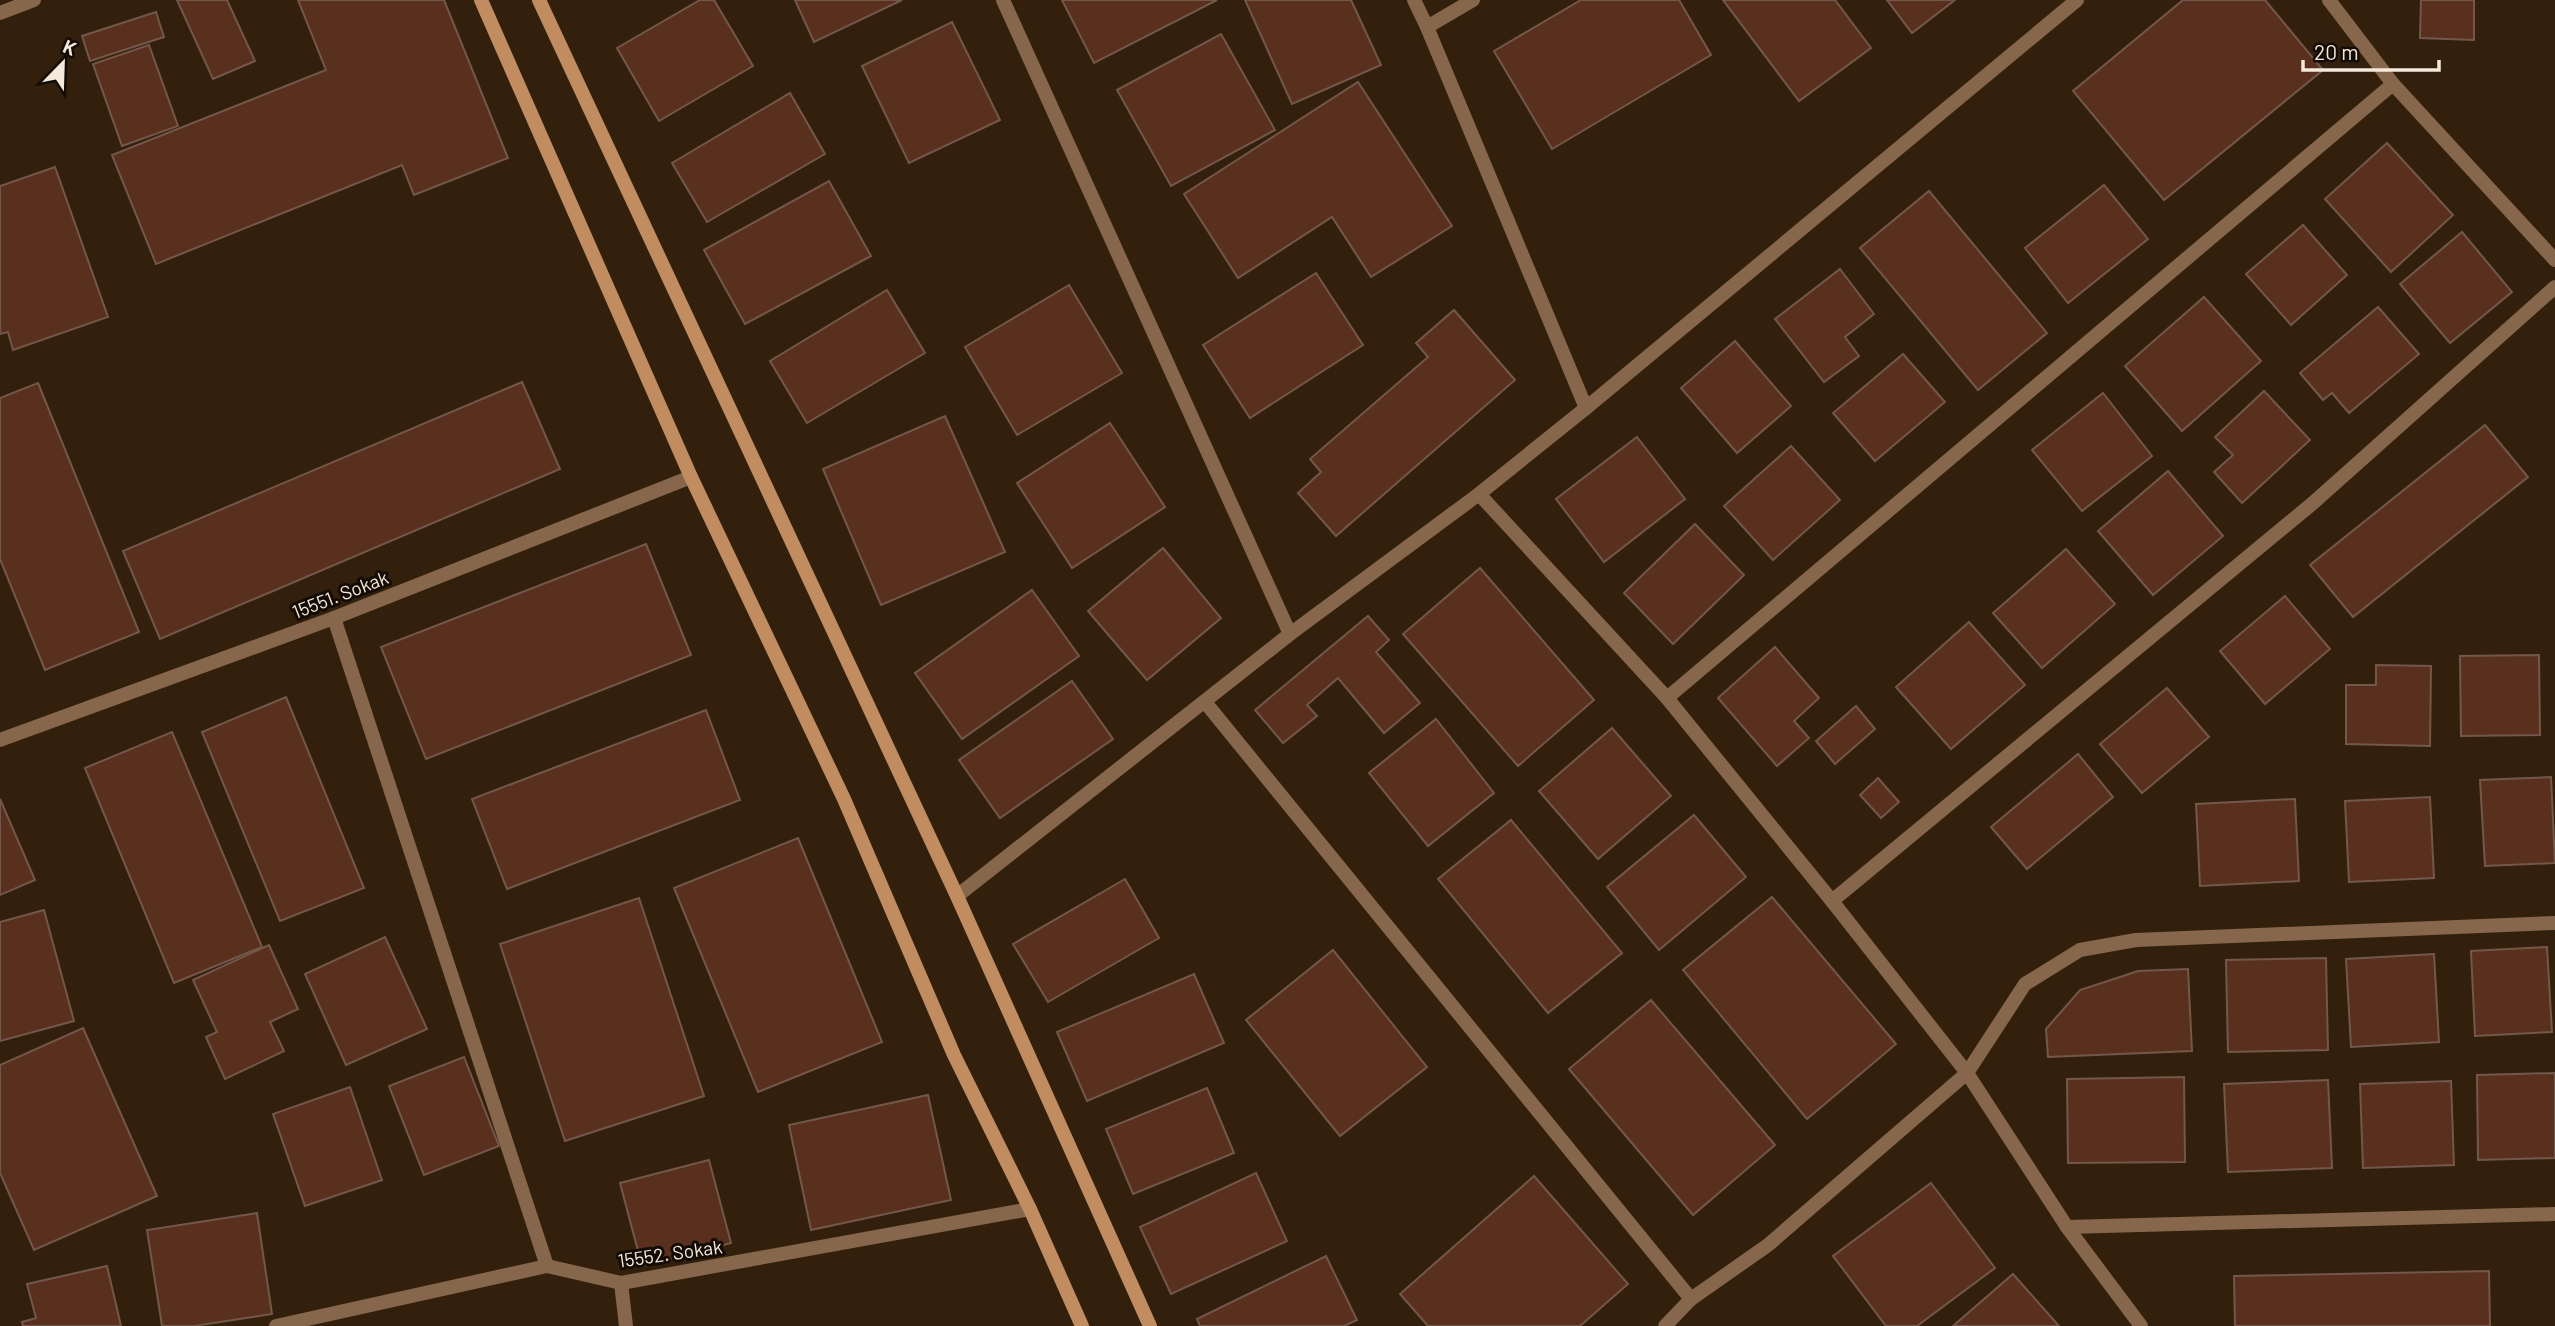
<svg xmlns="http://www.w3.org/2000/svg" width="2555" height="1326" font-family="Barlow,sans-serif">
  <rect width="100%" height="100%" fill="#32200c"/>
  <!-- building -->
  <g fill="#59301d" stroke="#73574b" stroke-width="2">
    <path d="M177,0H227L255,61L213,79Z"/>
    <path d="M298,0H444L508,158L414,195L402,165L156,264L112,155L326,70Z"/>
    <path d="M700,0H714L753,66L659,121L617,48Z"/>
    <path d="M795,0H902L814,42Z"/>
    <path d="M1062,0H1217L1094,63Z"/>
    <path d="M1245,0H1351L1381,65L1292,104Z"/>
    <path d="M1581,0H1679L1711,55L1552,149L1494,51Z"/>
    <path d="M1723,0H1835L1871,48L1799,101Z"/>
    <path d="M1887,0H1955L1912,33Z"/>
    <path d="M2183,0H2265L2323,70L2164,200L2073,91Z"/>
    <path d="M2421,0H2474V40L2420,38Z"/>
    <path d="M156,12L164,37L90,61L82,36Z"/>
    <path d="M952,22L1000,120L909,163L862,66Z"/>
    <path d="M1221,34L1275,130L1171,186L1117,90Z"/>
    <path d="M149,45L178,126L122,146L93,64Z"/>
    <path d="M1358,82L1452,226L1371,277L1332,217L1238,278L1184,194Z"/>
    <path d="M790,93L825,154L707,222L672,163Z"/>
    <path d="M2387,143L2453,215L2391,272L2325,199Z"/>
    <path d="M55,167L108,317L13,350L8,332L0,334V186Z"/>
    <path d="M829,181L871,256L745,324L704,250Z"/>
    <path d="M2104,185L2148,239L2068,303L2025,248Z"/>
    <path d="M1929,191L2047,333L1978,390L1860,248Z"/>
    <path d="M2303,225L2347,275L2291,325L2246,274Z"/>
    <path d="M2462,232L2512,292L2450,343L2400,284Z"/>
    <path d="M1840,269L1874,314L1845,337L1859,356L1824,382L1775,319Z"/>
    <path d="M1316,273L1363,345L1250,418L1203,345Z"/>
    <path d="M1069,285L1122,373L1017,435L965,347Z"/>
    <path d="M887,290L925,353L807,423L770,361Z"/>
    <path d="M2204,297L2261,361L2182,431L2125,366Z"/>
    <path d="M2378,307L2419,354L2349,413L2332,393L2323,400L2300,373Z"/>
    <path d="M1454,310L1515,380L1336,536L1298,493L1321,472L1310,459L1428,357L1416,343Z"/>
    <path d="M1735,341L1791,406L1737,453L1681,388Z"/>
    <path d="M1903,354L1945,402L1875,461L1833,413Z"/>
    <path d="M522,382L560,469L160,639L123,551Z"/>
    <path d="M38,383L139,632L45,670L0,559V398Z"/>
    <path d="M2264,391L2310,440L2242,503L2214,472L2233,455L2215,437Z"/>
    <path d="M2103,393L2152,456L2082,511L2032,450Z"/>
    <path d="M945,416L1005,552L881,605L823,469Z"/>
    <path d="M1110,423L1165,507L1072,568L1017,483Z"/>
    <path d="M2485,425L2528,477L2353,617L2310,565Z"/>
    <path d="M1637,437L1685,499L1604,562L1556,499Z"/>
    <path d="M1791,446L1840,500L1773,560L1724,506Z"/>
    <path d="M2168,471L2223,536L2153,595L2098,531Z"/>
    <path d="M1695,524L1744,575L1673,644L1624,593Z"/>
    <path d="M646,544L691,655L426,759L381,647Z"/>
    <path d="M1163,548L1221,618L1147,680L1088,611Z"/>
    <path d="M2066,549L2115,604L2042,668L1993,613Z"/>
    <path d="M1480,568L1594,700L1518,766L1403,634Z"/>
    <path d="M1032,590L1079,656L962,739L915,673Z"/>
    <path d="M2285,596L2330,649L2265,704L2220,651Z"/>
    <path d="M1368,616L1389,640L1376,652L1420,703L1384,733L1338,678L1307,705L1317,716L1283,743L1255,710Z"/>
    <path d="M1969,622L2025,685L1951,749L1896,687Z"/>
    <path d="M1775,647L1819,698L1794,721L1809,738L1777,766L1718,698Z"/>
    <path d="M2539,655L2540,735L2461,736L2460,656Z"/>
    <path d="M2376,665L2431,666L2430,746L2346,744V685H2376Z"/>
    <path d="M1072,681L1113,739L1000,818L959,760Z"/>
    <path d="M2167,688L2209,737L2142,793L2100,744Z"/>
    <path d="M286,697L364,888L280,921L202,732Z"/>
    <path d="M1856,706L1875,729L1835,764L1816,741Z"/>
    <path d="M706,710L740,800L507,889L472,799Z"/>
    <path d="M1436,719L1494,793L1428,846L1369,773Z"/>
    <path d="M1612,728L1671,796L1598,859L1539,791Z"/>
    <path d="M172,732L262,947L174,983L85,768Z"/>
    <path d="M2078,754L2113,797L2027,869L1991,827Z"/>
    <path d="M2551,777L2555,863L2485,866L2480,780Z"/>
    <path d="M1878,778L1899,802L1881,818L1860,795Z"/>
    <path d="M2430,797L2434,878L2349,882L2345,801Z"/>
    <path d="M0,799L35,880L0,895Z"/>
    <path d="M2295,799L2299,881L2200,886L2196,804Z"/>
    <path d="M1694,815L1746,877L1659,950L1607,887Z"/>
    <path d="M1511,820L1622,953L1548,1013L1438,879Z"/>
    <path d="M798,838L882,1042L758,1092L674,888Z"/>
    <path d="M1125,879L1159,938L1048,1002L1013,944Z"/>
    <path d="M1772,897L1896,1044L1807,1119L1683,970Z"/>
    <path d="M639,898L704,1096L565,1141L500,944Z"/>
    <path d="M44,910L74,1021L0,1041V922Z"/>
    <path d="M385,937L427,1029L346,1065L305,974Z"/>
    <path d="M269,945L298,1009L270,1022L284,1051L225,1079L206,1037L217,1032L193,980Z"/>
    <path d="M2547,947L2552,1032L2475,1036L2471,951Z"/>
    <path d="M1333,950L1427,1067L1340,1136L1246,1020Z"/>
    <path d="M2434,954L2439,1042L2351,1047L2346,959Z"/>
    <path d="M2326,958L2328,1050L2228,1052L2226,960Z"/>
    <path d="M2188,969L2192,1051L2048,1057L2046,1029L2080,990L2138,971Z"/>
    <path d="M1194,974L1224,1043L1087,1101L1057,1032Z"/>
    <path d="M1651,1000L1775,1145L1693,1215L1569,1069Z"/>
    <path d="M83,1028L157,1196L34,1250L0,1173V1065Z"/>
    <path d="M464,1057L499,1146L424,1175L389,1086Z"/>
    <path d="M2555,1073V1158L2478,1160L2477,1075Z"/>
    <path d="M2184,1077L2185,1162L2068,1163L2067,1079Z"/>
    <path d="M2328,1080L2332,1168L2228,1172L2224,1084Z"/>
    <path d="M2451,1081L2454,1165L2363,1168L2360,1084Z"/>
    <path d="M350,1087L382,1180L305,1206L273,1114Z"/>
    <path d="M1207,1088L1234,1153L1133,1194L1106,1129Z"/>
    <path d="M928,1095L951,1200L811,1230L789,1125Z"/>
    <path d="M709,1160L731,1243L642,1266L620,1183Z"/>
    <path d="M1256,1173L1287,1241L1171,1294L1140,1227Z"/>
    <path d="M1534,1176L1628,1284L1580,1326H1428L1400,1294Z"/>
    <path d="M1931,1183L1995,1268L1917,1326H1886L1833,1256Z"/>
    <path d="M257,1213L272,1314L194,1326H162L147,1230Z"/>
    <path d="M1326,1256L1357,1320L1344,1326H1200L1197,1319Z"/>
    <path d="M107,1266L121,1326H23L22,1322L36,1318L27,1284Z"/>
    <path d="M2489,1271L2490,1326H2235L2234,1276Z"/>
    <path d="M2013,1274L2059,1326H1953Z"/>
  </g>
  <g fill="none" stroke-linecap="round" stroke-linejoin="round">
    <!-- minor -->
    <g stroke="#87674c" stroke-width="14">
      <path d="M1414,0L1427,27L1473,0"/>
      <path d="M2329,0L2393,84L2555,260"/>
      <path d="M0,13L34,0"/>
      <path d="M1427,27L1586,408"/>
      <path d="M1479,494L1667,698L1832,901L1967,1073L1768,1245L1691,1299L1665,1326"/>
      <path d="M334,618L547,1266"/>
      <path d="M1290,634L1479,494L1586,408L2077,0"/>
      <path d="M1667,698L2393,84"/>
      <path d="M1205,702L1691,1299"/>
      <path d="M0,740L334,618L691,477"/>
      <path d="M957,896L1290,634L1003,0"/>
      <path d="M1832,901L2313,503L2555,287"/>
      <path d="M2067,1227L2555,1214"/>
      <path d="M621,1283L626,1326"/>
      <path d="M276,1326L547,1266L621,1283L1030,1209"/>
      <path d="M2141,1326L2067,1227L1967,1073L2025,984L2080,950L2136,940L2555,923"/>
    </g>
    <!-- secondary -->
    <g stroke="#c08c60" stroke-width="14">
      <path d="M481,0L691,477L844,799L954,1055L1030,1209L1082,1326"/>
      <path d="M539,0L957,896L1150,1326"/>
    </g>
  </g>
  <g text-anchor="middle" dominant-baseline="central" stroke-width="6" stroke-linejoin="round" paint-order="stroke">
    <!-- street labels -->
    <g font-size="19" fill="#f5e9dc" stroke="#130b04">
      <text transform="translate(340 594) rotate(-21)">15551. Sokak</text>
      <text transform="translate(670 1253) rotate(-8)">15552. Sokak</text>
    </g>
  </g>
  <!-- north arrow -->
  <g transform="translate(63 63) rotate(23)" stroke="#130b04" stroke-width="5" paint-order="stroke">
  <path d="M0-5L12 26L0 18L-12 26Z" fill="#f5e9dc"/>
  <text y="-10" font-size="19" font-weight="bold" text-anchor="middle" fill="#f5e9dc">K</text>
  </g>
  <!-- scale -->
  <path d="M2303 60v10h136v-10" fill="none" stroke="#f5e9dc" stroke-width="3.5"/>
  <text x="2314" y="60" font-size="21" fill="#f5e9dc" stroke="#130b04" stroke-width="5" paint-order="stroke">20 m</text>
</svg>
